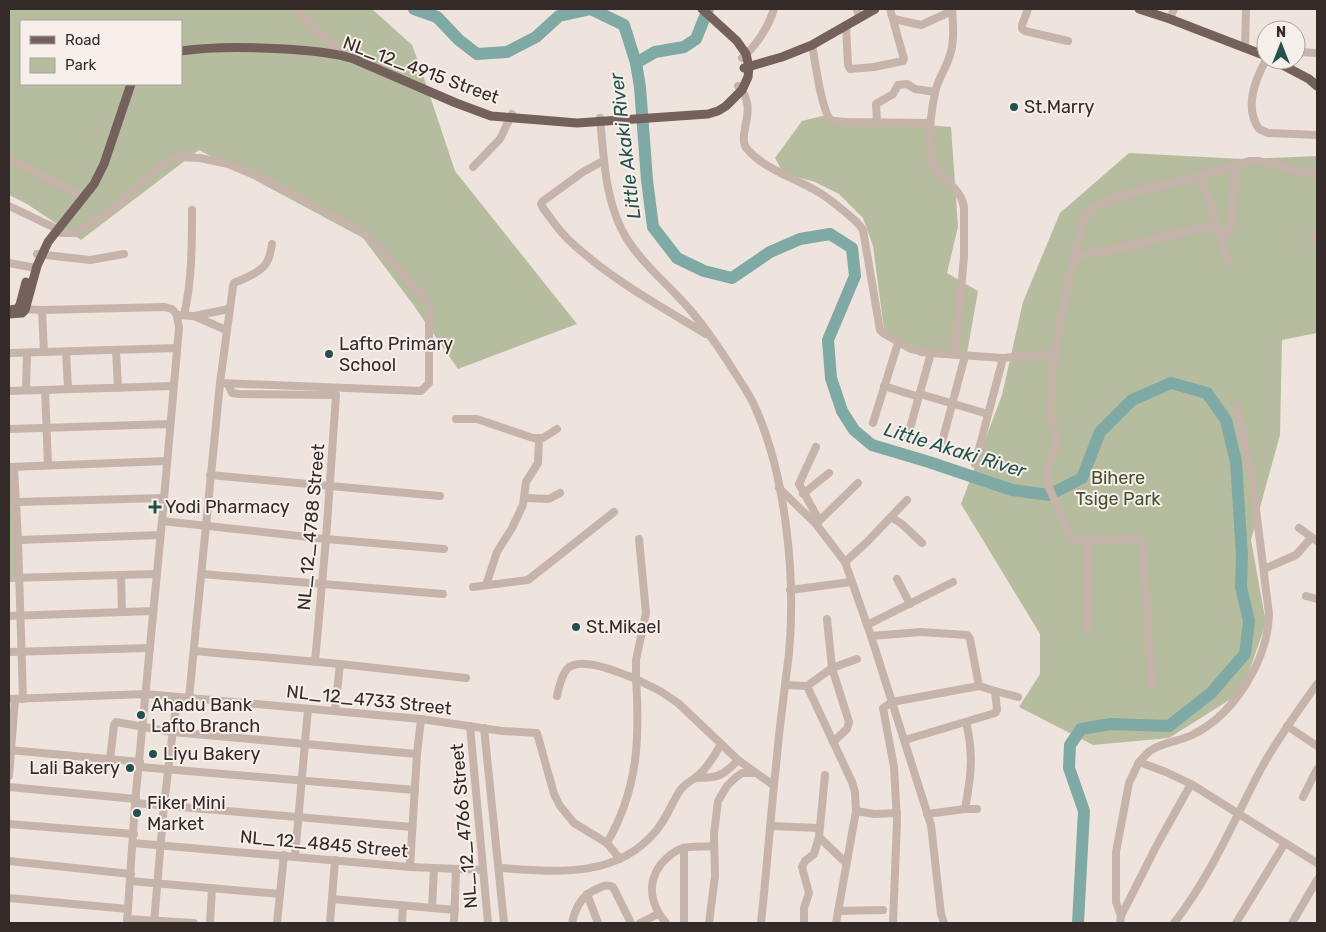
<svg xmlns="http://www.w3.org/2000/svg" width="1326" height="932" font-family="Rubik,sans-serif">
  <rect width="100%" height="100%" fill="#efe4dd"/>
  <!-- green -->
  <g fill="#b6bd9f" fill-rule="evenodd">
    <path d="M9,9H372L412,45L420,66L455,171L577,324L458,369L412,303L363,238L199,150L81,240L27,204L9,195ZM21,21H181V84H21Z"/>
    <path d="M822,116L951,127L958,227L947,273L978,291L966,359L920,356L885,337L873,246L863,218L839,194L815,182L797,177L781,169L775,158L802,121Z"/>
    <path d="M1129,153L1242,159L1317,156V333L1282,340L1280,435L1251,540L1266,623L1242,692L1169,738L1093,745L1019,707L1040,674V634L961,504L1002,395L1023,302L1060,213Z"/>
    <path d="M13,467L19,578L9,579V468Z"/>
  </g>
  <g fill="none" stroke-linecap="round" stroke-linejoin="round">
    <!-- river -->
    <g stroke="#7fa9a5" stroke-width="12">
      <path d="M414,9L437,17L459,40L477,54L507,52L536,37L559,16L591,9L624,25L636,63L640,87L647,180L653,227L677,258L704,271L732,278L770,252L800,239L830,234L852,248L855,276L828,340L831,378L842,411L854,430L872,445L929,462L1012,490L1049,495L1082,478L1100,432L1132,400L1171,383L1207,393L1226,420L1236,462L1242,556L1241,587L1249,621L1245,654L1211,693L1169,726L1110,724L1081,729L1070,745L1069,768L1084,811L1078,923"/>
      <path d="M636,63L655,52L684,47L696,39L708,9"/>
    </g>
    <!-- minor -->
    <g stroke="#c6b3aa" stroke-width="8">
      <path d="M296,9L314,28L339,51"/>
      <path d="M857,9L859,17"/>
      <path d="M952,9C953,25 955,42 949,58C945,70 937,81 935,93C931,112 929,132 930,150C931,178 960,182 964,207V257L955,355"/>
      <path d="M1028,9L1022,25V29L1025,31L1068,41"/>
      <path d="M894,19L921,25L952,11"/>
      <path d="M1170,19L1174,9"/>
      <path d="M846,25L848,65L850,69L874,67L903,61L904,59L890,9"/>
      <path d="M812,45C816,65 820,103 830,120L839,122L930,123"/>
      <path d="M1245,48L1246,9"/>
      <path d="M1296,52L1317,53"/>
      <path d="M742,58C756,46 769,26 774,9"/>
      <path d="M1266,60C1255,80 1244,107 1259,129L1268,133L1317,135"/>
      <path d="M738,86C761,109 734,136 748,150C765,169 792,177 813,189C825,195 834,203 844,211C851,217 858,222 863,230L880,330L883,333L911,349L931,353L1003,358L1055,353"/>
      <path d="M600,118C604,159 605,204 627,239C643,264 665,282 685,304C704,325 720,349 735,373C742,384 750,395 755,407C786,476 796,577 789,653C785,687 780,721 777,756C771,811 767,867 761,923"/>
      <path d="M877,122L876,104L893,94L898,85L907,84L915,89L935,92"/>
      <path d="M9,159L80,195"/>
      <path d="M603,161L583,172L543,201L541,204L543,208C552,220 560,233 572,243C612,280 660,306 706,334"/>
      <path d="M473,167L500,139L512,114"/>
      <path d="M1201,176L1221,237L1227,260"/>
      <path d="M9,206L53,227L61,233H74L112,210L158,167L178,157L200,158L228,164L264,179L361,231L378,246L428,304L429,309V383L421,391L220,383"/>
      <path d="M1221,237L1229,232L1231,227L1235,166"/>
      <path d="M1313,240L1317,232"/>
      <path d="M37,254L90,260L124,254"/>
      <path d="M1074,257L1123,247L1217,224"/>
      <path d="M9,263L36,268"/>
      <path d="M21,309L42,310L165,307L172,309L177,315L194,316L226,330"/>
      <path d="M42,310L44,352"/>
      <path d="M184,315C192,281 192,245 192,210"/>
      <path d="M194,316L229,309"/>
      <path d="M116,350L118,388"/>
      <path d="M66,352L68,389"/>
      <path d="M9,353L177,348"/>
      <path d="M228,384L232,393L239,394L336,395L326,539L315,662"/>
      <path d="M884,386L919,397"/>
      <path d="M26,390L27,353"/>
      <path d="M45,390L48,465"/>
      <path d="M9,391L173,386"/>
      <path d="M920,394L988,414"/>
      <path d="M456,419H477L533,438H543L557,429"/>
      <path d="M873,423L898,343"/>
      <path d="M9,429L170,424"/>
      <path d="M907,439L931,353"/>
      <path d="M941,446L965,356"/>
      <path d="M816,447L799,484L819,520"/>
      <path d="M975,464L1003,358"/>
      <path d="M10,467L167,461"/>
      <path d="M14,467L18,540L23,699"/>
      <path d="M210,475L440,496"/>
      <path d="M779,488L816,524L845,562L871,636L931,825L941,914L944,923"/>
      <path d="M803,494L829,473"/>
      <path d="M525,498L549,499L560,493"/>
      <path d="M16,502L164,498"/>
      <path d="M891,517L902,524L922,543"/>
      <path d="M162,521L326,539L444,549"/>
      <path d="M816,524L858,483"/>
      <path d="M1299,528L1317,541"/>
      <path d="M18,540L160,535"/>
      <path d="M1087,541V629"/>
      <path d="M845,562L867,542L907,500"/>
      <path d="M1264,569L1296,555L1311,538"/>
      <path d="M202,574L443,594"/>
      <path d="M121,575L122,612"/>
      <path d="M9,578L157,574"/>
      <path d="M897,579L910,604"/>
      <path d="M486,585L497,552L512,528L523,505L526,482L538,463L539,439"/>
      <path d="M473,587L528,580L614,512"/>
      <path d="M790,590L851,582"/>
      <path d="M1306,596L1317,599"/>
      <path d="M9,616L153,611"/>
      <path d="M827,619L832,668L849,722L847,729L833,742"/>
      <path d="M867,625L953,582"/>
      <path d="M871,636L921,632L967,635L970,639L979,686"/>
      <path d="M194,651L340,664L466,678"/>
      <path d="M9,652L150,648"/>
      <path d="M1152,684L1142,539L1134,538L1078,541L1071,538L1048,485C1047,477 1046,469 1049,462C1051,455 1057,449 1057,441C1058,430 1049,420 1050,408C1053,344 1069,279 1084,217L1093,208L1119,196L1201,176L1249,161H1259L1317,176"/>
      <path d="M785,685L807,686L852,782L855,792L856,811L836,923"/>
      <path d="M807,686L832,668L857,659"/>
      <path d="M995,691L1018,697"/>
      <path d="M557,696C559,687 561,676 567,669C581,655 620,673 636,679V660L646,613L639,539"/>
      <path d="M189,698L220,383L233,286L234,283C245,278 263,272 268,260C270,255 271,249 272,244"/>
      <path d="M9,699L146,694L421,719L502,731L537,733L554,794L560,806L574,823L607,843L620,859"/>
      <path d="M335,711L340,664"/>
      <path d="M470,726L488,923"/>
      <path d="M1287,726L1317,746"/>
      <path d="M484,728L504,923"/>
      <path d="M9,750L140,762"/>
      <path d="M110,759L114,725L116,722L172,732L417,754"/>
      <path d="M1139,762C1142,759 1146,754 1150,751C1160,743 1180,741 1192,735C1234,715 1268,660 1269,614L1252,477L1237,407"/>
      <path d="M140,767L415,790"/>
      <path d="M825,775L819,837L846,863"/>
      <path d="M9,776L15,699"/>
      <path d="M696,778C718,778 723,776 738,760"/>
      <path d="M9,787L136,799"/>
      <path d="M1303,797L1317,769"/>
      <path d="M135,803L412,827"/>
      <path d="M965,809C971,776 974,755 966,722"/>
      <path d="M856,811L874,814L897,813"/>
      <path d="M927,814L965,809H977"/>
      <path d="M9,824L134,834"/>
      <path d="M770,826L819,828"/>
      <path d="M133,843L410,867L483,870"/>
      <path d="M607,843C638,789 640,739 636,679L660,691L678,703L738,760L773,785"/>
      <path d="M684,848V923"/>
      <path d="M295,856L308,709"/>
      <path d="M9,861L131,874"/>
      <path d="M410,867L417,754L421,719"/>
      <path d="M500,868C556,872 616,879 656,831C666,819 671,805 679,792C684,784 690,782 696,777C707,769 715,755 721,744"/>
      <path d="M130,881L280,894"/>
      <path d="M587,894L598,923"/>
      <path d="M9,898L128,909"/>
      <path d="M332,899L455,910"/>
      <path d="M432,908L434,869"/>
      <path d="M838,911L883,910"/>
      <path d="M1121,916L1158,843L1191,784"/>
      <path d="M127,919L194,923"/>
      <path d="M127,923L135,803L162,521L179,328L177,315"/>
      <path d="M154,923L164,805L177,697"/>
      <path d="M210,923L212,888"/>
      <path d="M277,923L284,855"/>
      <path d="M330,923L335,860"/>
      <path d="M402,923L403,906"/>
      <path d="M454,923L456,870"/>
      <path d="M572,923C575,908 582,895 597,889C603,886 607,884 613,887L631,923"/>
      <path d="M640,923L658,914"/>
      <path d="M666,923C651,905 646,884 661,864C667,857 674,851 683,848C692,846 704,847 714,846"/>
      <path d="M709,923L715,876L714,834L718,801L727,786L735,778L742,773H755"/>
      <path d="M804,923V908L809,893L802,867L805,861L814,854L819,837"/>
      <path d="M893,923L897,821L894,767L883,708L892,702L979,686L995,691L997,710L995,713L905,740"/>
      <path d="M1120,923L1121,916L1116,902V852L1129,783L1139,762L1166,772L1191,784L1317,863"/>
      <path d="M1174,923C1211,876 1234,820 1262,767C1278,738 1298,711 1317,684"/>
      <path d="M1236,923L1285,843"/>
      <path d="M1292,923L1317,880"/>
    </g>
    <!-- major -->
    <g stroke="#75615c" stroke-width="9">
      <path d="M1139,9L1170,19L1266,56"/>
      <path d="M181,51C215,46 251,47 285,49C308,51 332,52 354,59L456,103L491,116L577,123L708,114L718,111L726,106L742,90L748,77L749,67L746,54L737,41L702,9"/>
      <path d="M1273,60L1309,79L1317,86"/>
      <path d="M744,68L782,57L812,45L875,9"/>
      <path d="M9,310L17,309L20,305L26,282"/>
      <path d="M9,314L22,313L25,310L37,266L48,242L94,184L104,164L131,84"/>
    </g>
  </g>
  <!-- markers -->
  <g fill="#23514e" stroke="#f7efe9" stroke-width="2">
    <circle cx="1014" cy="107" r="5"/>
    <circle cx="329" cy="354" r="5"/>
    <path d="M152.5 499.5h5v5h5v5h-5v5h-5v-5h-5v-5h5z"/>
    <circle cx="576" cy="627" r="5"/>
    <circle cx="141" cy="715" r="5"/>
    <circle cx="153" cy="754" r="5"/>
    <circle cx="130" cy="768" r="5"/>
    <circle cx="137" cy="813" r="5"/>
  </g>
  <g text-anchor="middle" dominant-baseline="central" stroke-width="4" stroke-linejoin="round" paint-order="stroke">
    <!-- street labels -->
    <g font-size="18" fill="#342b29" stroke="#f7efe9">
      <text transform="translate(421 70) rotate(20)">NL_12_4915 Street</text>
      <text transform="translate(311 527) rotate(-85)">NL_12_4788 Street</text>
      <text transform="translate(369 700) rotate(6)">NL_12_4733 Street</text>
      <text transform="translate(464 826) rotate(-95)">NL_12_4766 Street</text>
      <text transform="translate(324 844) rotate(5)">NL_12_4845 Street</text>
    </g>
    <!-- poi labels -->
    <g font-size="18" fill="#342b29" stroke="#f7efe9" text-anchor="start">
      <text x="1024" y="107">St.Marry</text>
      <text x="339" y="344">Lafto Primary<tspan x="339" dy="21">School</tspan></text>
      <text x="165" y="507">Yodi Pharmacy</text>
      <text x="586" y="627">St.Mikael</text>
      <text x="151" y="705">Ahadu Bank<tspan x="151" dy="21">Lafto Branch</tspan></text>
      <text x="163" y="754">Liyu Bakery</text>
      <text x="120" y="768" text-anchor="end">Lali Bakery</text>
      <text x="147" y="803">Fiker Mini<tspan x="147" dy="21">Market</tspan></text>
    </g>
    <!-- park labels -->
    <g font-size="18" fill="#485030" stroke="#f7efe9">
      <text x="1118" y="478">Bihere<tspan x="1118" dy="21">Tsige Park</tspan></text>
    </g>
    <!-- water labels -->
    <g font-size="19" font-style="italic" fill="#23514e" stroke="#f7efe9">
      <text transform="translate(625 146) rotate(-97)">Little Akaki River</text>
      <text transform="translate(955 450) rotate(17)">Little Akaki River</text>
    </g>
  </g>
  <!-- border -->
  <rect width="1326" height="932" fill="none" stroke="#342b29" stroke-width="20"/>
  <!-- legend -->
  <rect x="20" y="20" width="162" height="65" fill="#f7efe9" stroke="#a9a19c"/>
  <rect x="30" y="36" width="25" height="8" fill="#75615c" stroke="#a9a19c"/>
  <text x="65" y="45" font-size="15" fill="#342b29">Road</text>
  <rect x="30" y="58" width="25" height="15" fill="#b6bd9f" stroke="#a9a19c"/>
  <text x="65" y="70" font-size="15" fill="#342b29">Park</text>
  <!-- north arrow -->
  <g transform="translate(1281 45)"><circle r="24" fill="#f7efe9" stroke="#a9a19c"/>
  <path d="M0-4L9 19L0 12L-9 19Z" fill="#23514e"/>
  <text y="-8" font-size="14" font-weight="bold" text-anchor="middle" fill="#342b29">N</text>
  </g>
</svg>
